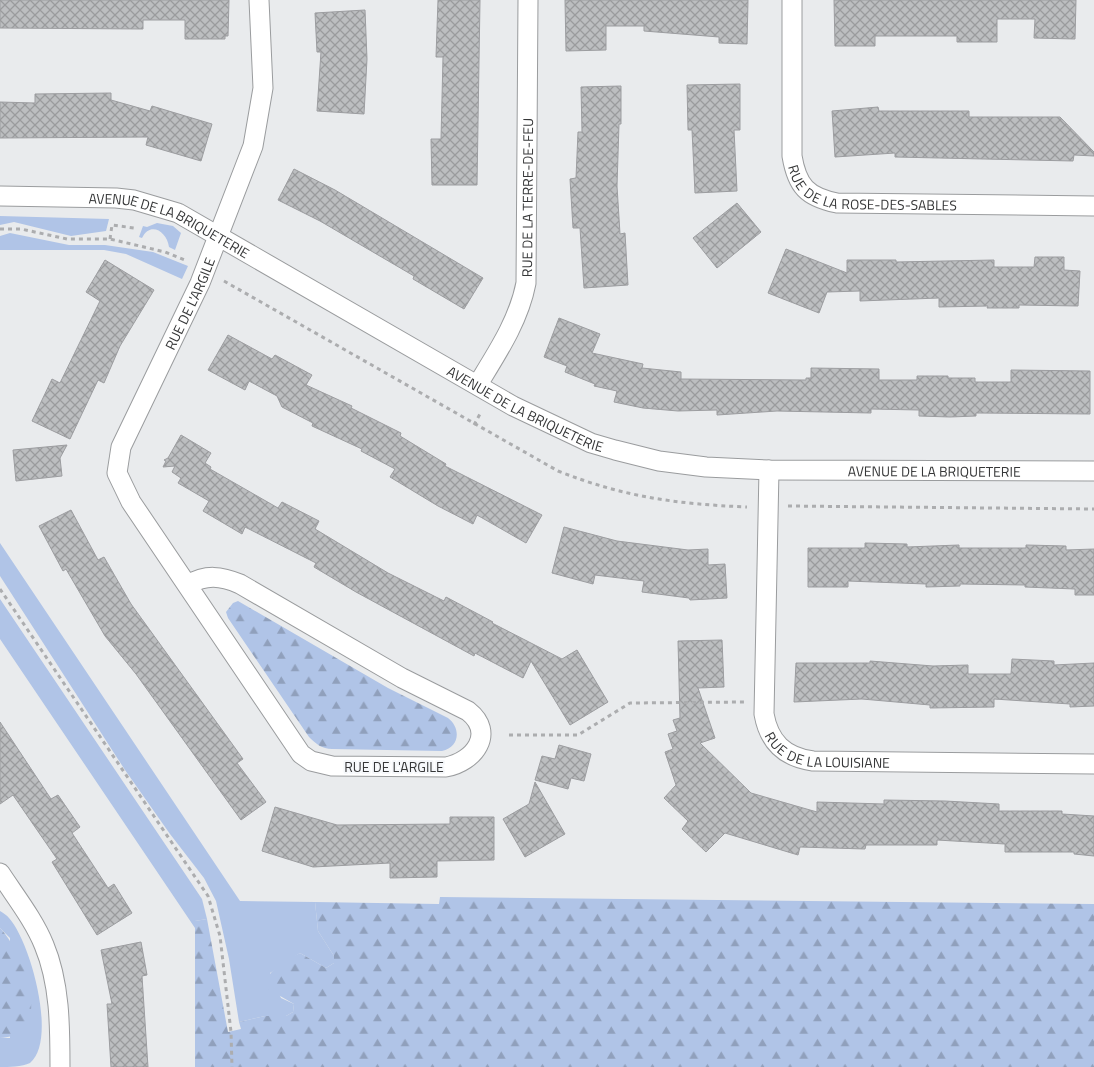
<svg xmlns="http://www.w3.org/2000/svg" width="1094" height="1067" font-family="'Titillium Web',sans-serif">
  <defs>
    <pattern id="forest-firs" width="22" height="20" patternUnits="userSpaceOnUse" patternTransform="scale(1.25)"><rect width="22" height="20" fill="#b0c4e7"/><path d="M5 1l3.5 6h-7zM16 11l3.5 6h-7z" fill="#90a0bc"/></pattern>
    <pattern id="building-cross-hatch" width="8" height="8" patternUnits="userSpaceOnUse" patternTransform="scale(1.25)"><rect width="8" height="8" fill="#bcbec0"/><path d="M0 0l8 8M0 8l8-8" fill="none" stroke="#9a9b9d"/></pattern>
  </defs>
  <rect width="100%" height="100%" fill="#e9ebed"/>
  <!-- green -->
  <g fill="#b0c4e7">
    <path d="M0,216L109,219L106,231L71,236L14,222L0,225Z"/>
    <path d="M157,223L173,226L181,233L175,250L169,247C167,231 150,221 142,238L139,237L143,226L147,227Z"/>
    <path d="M10,233L69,245H105L153,252L188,266L182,279L126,254L104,250H0V236Z"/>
    <path d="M0,543L240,901L315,902L318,931L334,956V963L326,968L300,953L270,973L281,998L294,1004L293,1012L286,1016H265L239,1022L229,959L216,901L204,878L170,834L125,770L0,576Z"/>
    <path d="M0,599L202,899L207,919L195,921V928L0,639Z"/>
    <path d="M0,911C3,913 7,915 9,918C30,941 58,1040 30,1063C22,1067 9,1067 0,1067V1038H10V938L0,928Z"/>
  </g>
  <!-- forest -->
  <g fill="url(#forest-firs)">
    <path d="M238,601L388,688L448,718C461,728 460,747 442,751L332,749C322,749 316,744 309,737L228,618L226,612L233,603Z"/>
    <path d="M440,897L1094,904V1067H195V921L207,919L228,1032L241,1029L239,1022L265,1016H286L293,1012L294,1004L268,989L266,981C272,967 286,960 300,953L326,968L334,963V956L318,931L315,902L439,904Z"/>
    <path d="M0,928C23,952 57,1035 0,1038Z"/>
  </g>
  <!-- building -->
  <g fill="url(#building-cross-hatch)" stroke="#9c9da0">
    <path d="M0,0H229L228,36H225V39H185V20H143V29L0,28Z"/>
    <path d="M438,0H480L477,185H432L431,139H441L443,57H436Z"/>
    <path d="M565,0H748L747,44L719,43V37L644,31V26H606V50L566,51Z"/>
    <path d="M834,0H1076L1075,39L1034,38L1035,19H997V42H957V36H875V46H835Z"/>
    <path d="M365,10L367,59L364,114L317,111L321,52H317L315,13Z"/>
    <path d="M740,84V130H734L737,191L695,193L692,130H688L687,85Z"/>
    <path d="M621,86V124H619L617,186L620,234L625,233L628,285L584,288L580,228H573L570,179L576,178L578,132H582L581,87Z"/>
    <path d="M111,93V100L150,111L152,106L212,124L201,161L146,145L148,137L0,138V102L35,103V94Z"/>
    <path d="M878,107L879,111H969V117H1060L1094,152V156L1074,155L1073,161L895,157V153L835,157L832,111Z"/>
    <path d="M294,169L335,190L483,278L464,309L413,279L414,276L320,221L278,200Z"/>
    <path d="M737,203L761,232L717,268L693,238Z"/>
    <path d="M786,249L847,273V260H896V262L994,260V267H1034L1035,257H1064V270L1080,271L1078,306L1019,305V308H987L988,306L939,307V298L860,301V291L827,292L819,313L768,293Z"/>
    <path d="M105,260L154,290L120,346L104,383L98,380L70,439L32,421L52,379L60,383L100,301L86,292Z"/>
    <path d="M559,318L600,334L592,353L643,364L642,368L681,372V379L806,380V378H811V368L879,369V380H917V376H948V378H975V382H1011V370L1090,371V414L976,413V416L950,417L919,416V410L871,409V413L777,411L717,415V410L678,411L643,408L614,402L617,391L594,386L595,384L565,372L567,366L544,357Z"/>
    <path d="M228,335L272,359L275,355L312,375L306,385L352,406L351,408L401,433L400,436L446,464L445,466L542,515L526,543L477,515L473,524L438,506L390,477L395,469L361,451L362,449L312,426L313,423L282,407L277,396L249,381L245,390L208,370Z"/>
    <path d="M181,435L211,453L205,463L211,467L210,469L278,508L282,502L319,521L315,529L388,573L444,601L446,597L493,622L492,623L562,659L577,650L608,702L570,725L531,661L523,678L475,653L474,656L356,592L314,567L316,563L245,527L242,534L203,511L209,501L178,483L181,478L172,472L175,466L163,467L166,461L164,460L168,458Z"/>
    <path d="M67,445L60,458L62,476L16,481L13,450Z"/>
    <path d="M71,510L98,560L104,557L131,604L243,759L237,763L266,802L241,820L136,674L105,636L66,569L63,571L39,526Z"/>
    <path d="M564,527L617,541L688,550L708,549V565L725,564L727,598L690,600L689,598L642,592L644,581L595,575L593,584L552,573Z"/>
    <path d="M865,543L907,544V547L959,545V548H1026V545L1066,546V550L1094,549V595H1075V589L1025,587V585L960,584V586L926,587V584L848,581V587H808V548H865Z"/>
    <path d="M722,640L724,687L698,688L715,738L700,743L751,793L817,812V802L884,804V800L945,801L999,804V811H1062V814L1094,816V856L1074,854V852H1005V844L937,840V845H866L865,849L800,847L798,855L725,833L706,852L682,829L688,821L664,798L676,785L665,752L673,749L668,734L677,731L673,720L680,718L678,641Z"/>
    <path d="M1012,659L1054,661V665L1094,663V706L1070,707V704L994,699V707L930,708V705L862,699L794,702L796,663H870V661L933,666L968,665V674H1011Z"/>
    <path d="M0,722L51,799L58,795L80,827L72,833L108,888L114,884L132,913L97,935L52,862L57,859L13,795L0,804Z"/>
    <path d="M559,745L591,754L584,781L571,778L568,789L535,780L542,756L555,759Z"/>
    <path d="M535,782L565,834L525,857L503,819L529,804Z"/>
    <path d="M275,807L337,825L450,824V817H494V860L437,861V877L390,878V863L313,867L262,851Z"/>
    <path d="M141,942L147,975L142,976L148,1067H111L107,1004H112L101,950Z"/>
  </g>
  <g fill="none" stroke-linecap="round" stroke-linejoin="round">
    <!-- street casing -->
    <g stroke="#9a9c9e" stroke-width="21">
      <g id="street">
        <path id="s1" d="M792,0V156C797,186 807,197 837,203L1094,206"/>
        <path id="s2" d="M0,196L116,198L134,200L178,213L513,406L591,443L615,450L659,461L706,467L769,470L1094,471"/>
        <path id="s3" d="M478,384C497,353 519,320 526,283L528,0"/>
        <path id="s4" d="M769,470L764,714C769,742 784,757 813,761L1094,764"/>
        <path id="s5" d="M188,585C206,574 221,576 240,584L402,678L468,711C496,733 474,762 446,767L332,766L311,761L301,754L131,502L117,473L121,447L200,283L253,146L263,88L259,0"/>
        <path d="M0,873C15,896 34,920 44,945C60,983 60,1027 60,1067"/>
      </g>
    </g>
    <!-- path -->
    <g stroke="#acadaf" stroke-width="3" stroke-dasharray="4 4" stroke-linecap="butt">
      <path d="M0,229H21L67,239H110L165,252L187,261"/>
      <path d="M110,239L112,225L134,228"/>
      <path d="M224,281L558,471C624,497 676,504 747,507"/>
      <path d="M474,425L481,412"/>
      <path d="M788,506L1094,509"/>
      <path d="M0,589L208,896L220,936L231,1032L232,1067"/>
      <path d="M509,735H578L630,703L744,702"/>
    </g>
    <!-- street -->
    <use href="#street" stroke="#fff" stroke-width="19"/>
  </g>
  <g text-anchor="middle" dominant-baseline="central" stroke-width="4" stroke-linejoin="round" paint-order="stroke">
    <!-- street labels -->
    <g font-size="14" fill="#363738" stroke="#f6f8fb">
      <text stroke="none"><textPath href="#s1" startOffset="256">RUE DE LA ROSE-DES-SABLES</textPath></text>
      <text stroke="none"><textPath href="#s3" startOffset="198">RUE DE LA TERRE-DE-FEU</textPath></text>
      <text stroke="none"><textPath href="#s2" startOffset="175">AVENUE DE LA BRIQUETERIE</textPath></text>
      <text stroke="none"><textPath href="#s5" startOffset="1064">RUE DE L'ARGILE</textPath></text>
      <text stroke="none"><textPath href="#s2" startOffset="579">AVENUE DE LA BRIQUETERIE</textPath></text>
      <text stroke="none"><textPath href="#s2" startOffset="999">AVENUE DE LA BRIQUETERIE</textPath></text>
      <text stroke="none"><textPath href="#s4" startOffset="329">RUE DE LA LOUISIANE</textPath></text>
      <text x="394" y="766">RUE DE L'ARGILE</text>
    </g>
  </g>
</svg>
